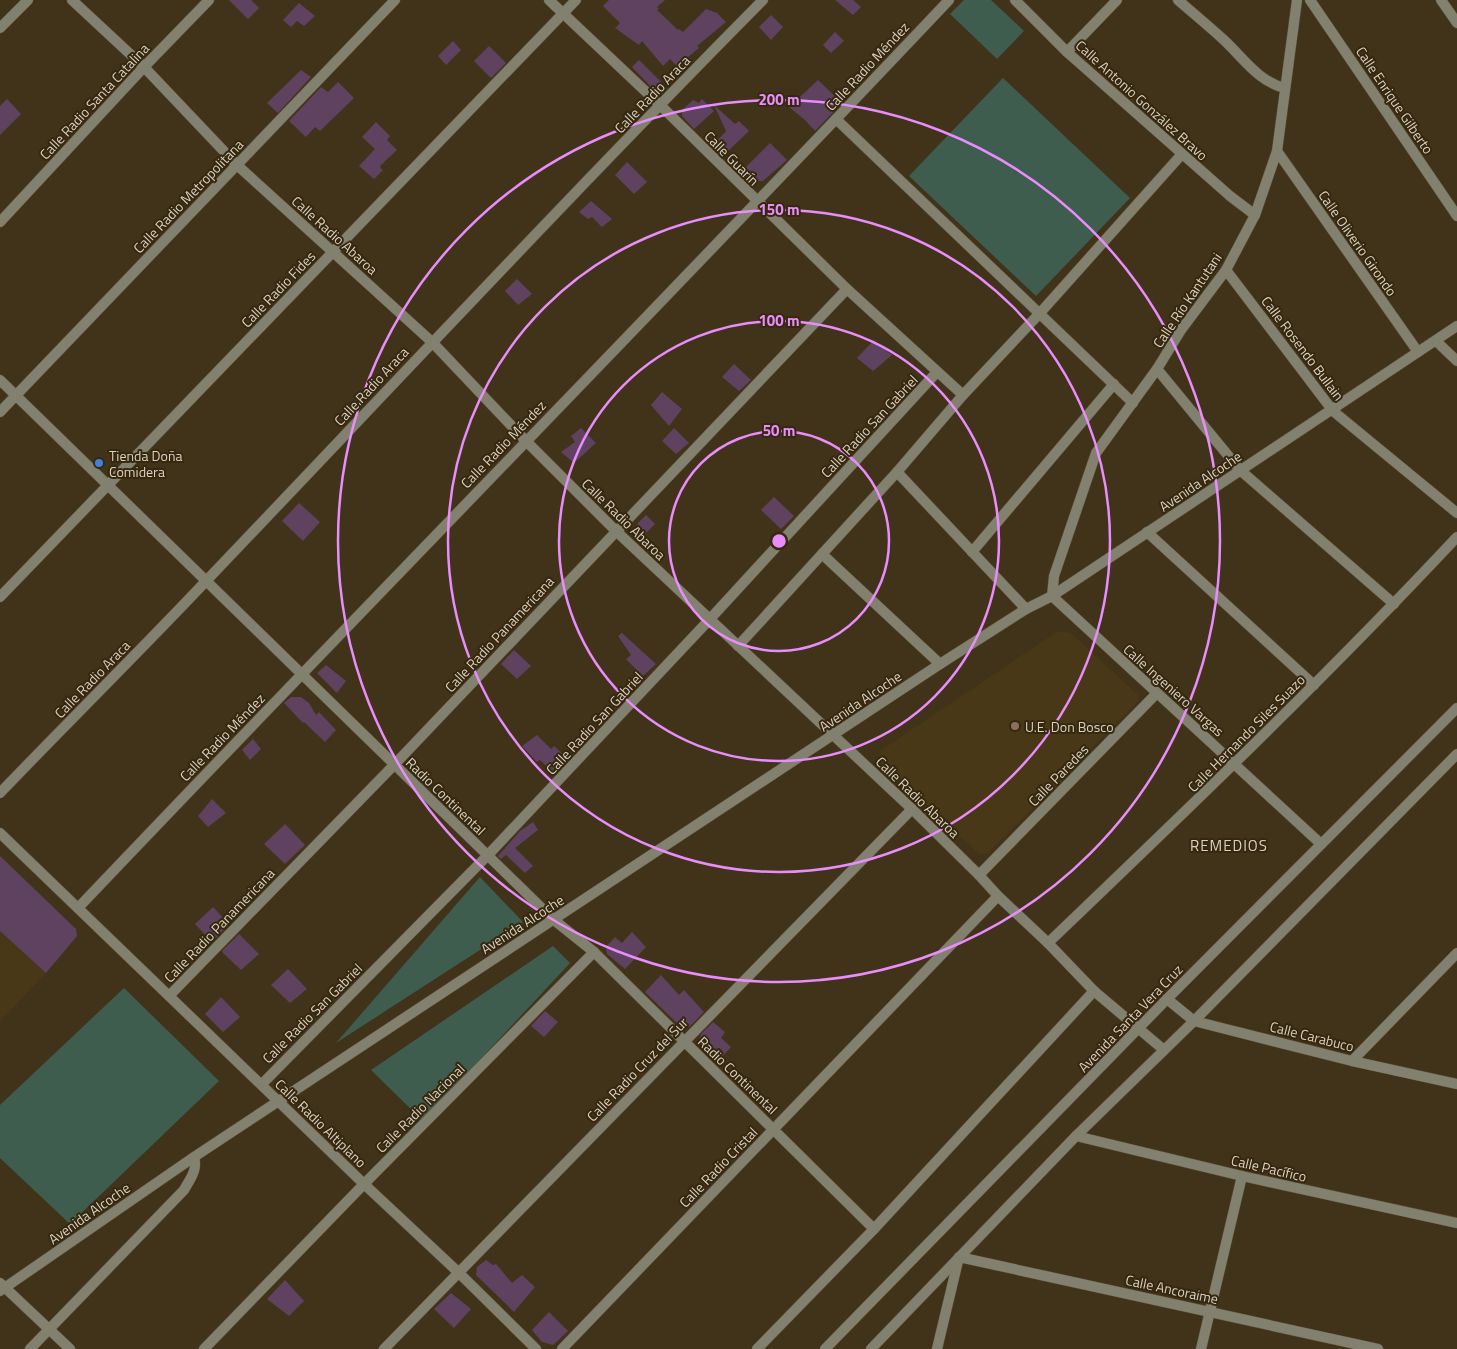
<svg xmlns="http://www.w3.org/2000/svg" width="1457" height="1349" font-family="'Titillium Web',sans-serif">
  <rect width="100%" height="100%" fill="#403319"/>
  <!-- built -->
  <g fill="#493817">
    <path d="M1058,631L1071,633L1139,696L1138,701L988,853L979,854L879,760L880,751Z"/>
    <path d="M0,931L46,973L0,1021Z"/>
  </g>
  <!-- green -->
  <g fill="#3e5d4f">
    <path d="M964,0H991L1024,31L997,59L950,14Z"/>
    <path d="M1003,78L1130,198L1036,296L909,176Z"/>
    <path d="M480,877L523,922L336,1043Z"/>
    <path d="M553,946L570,963L423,1121L371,1070Z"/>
    <path d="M124,988L219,1081L70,1224L0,1158V1105Z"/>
  </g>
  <!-- building -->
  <g fill="#5e4260">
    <path d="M229,0H251L259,8L248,19Z"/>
    <path d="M609,0H665L657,7L659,9L657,10L678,30L679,29L683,32L706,9L717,13L726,22L697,46L699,48L677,66L670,59L663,66L642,41L639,45L615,28L620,23L603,6Z"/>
    <path d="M835,0H853L861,7L853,15Z"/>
    <path d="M299,3L315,16L304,26L297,21L291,27L283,20Z"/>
    <path d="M771,15L783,27L771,40L759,27Z"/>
    <path d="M835,32L844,41L831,53L823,45Z"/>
    <path d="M453,41L461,50L446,65L438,56Z"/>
    <path d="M489,46L506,63L491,78L474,61Z"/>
    <path d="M639,60L667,88L664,91L654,90L632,67Z"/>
    <path d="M301,70L311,77L278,113L267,103Z"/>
    <path d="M818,80L842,103L815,131L805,120L789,107Z"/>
    <path d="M338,82L354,98L320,131L315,127L306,137L289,121L321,87L328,92Z"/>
    <path d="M7,99L21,114L0,135V106Z"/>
    <path d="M702,99L714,111L694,129L682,116V110L693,100L699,103Z"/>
    <path d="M714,105L735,124L739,121L749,131L726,153L715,143L726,131Z"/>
    <path d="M376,122L390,136L387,140L397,150L381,165L380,168L383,170L374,179L359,166L375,149L362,137Z"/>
    <path d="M770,143L787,160L763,181H756L744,169Z"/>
    <path d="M627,162L647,182L634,194L615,175Z"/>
    <path d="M591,201L612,219L602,227L592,217L588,219L579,212Z"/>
    <path d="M517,279L532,294L518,305L505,291Z"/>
    <path d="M874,340L892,355L873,371L857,358Z"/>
    <path d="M734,364L751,380L739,391L722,377Z"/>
    <path d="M662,392L682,409L669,426L651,405Z"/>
    <path d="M581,428L596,443L574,463L561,452L575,442L571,436Z"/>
    <path d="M674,428L689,443L676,454L662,441Z"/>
    <path d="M774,497L794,516L781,529L761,510Z"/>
    <path d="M299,503L320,522L303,541L282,521Z"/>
    <path d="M646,515L655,524L643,536L637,529L638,523Z"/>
    <path d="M622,633L656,664L632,686L636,669L626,659L631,655L618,636Z"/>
    <path d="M514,650L531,666L517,679L501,664Z"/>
    <path d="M326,665L346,681L337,693L317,673Z"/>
    <path d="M291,697H301L309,703L316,715L319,712L336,730L325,742L304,722L303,723L284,703Z"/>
    <path d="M537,735L551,749L554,746L566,757L552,771L540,760L537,762L522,746Z"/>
    <path d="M253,739L261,749L250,760L242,750Z"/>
    <path d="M212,799L226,813L208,827L198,816Z"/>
    <path d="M533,822L538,830L515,848L533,866L525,873L506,855L501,859L498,856L520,831Z"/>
    <path d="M285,824L305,845L285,864L264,844Z"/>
    <path d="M0,856L76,929L77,936L46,973L0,931Z"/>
    <path d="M213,907L229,924L212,942L195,924Z"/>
    <path d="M632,932L646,947L625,969L607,954L606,947L615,937L622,943Z"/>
    <path d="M239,934L259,954L241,970L223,953L222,951Z"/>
    <path d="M288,969L307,989L290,1003L271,985Z"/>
    <path d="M661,975L679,995L684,990L704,1012L689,1027L680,1026L645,992Z"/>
    <path d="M221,997L240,1017L223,1032L205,1014Z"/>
    <path d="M545,1011L558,1022L544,1037L531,1026Z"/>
    <path d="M713,1022L725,1032L721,1038L731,1047L717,1062L700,1047L699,1042L701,1034Z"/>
    <path d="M486,1260L493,1265L496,1264L512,1283L522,1275L535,1287L514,1312L476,1275L477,1267Z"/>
    <path d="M285,1280L304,1301L289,1316L267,1299Z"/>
    <path d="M451,1293L471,1309L454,1328L434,1309Z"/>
    <path d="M549,1312L568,1331L553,1345L542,1342L532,1330Z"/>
  </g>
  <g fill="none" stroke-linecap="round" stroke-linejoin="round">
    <!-- minor casing -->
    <g stroke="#5c4f37" stroke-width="11">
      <g id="minor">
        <path d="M549,0L660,105L847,289L963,395"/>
        <path d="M1015,0L1067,52L1230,196L1255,215"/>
        <path d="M1178,0C1194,14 1210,27 1225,41C1244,59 1259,82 1285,88"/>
        <path d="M1297,0L1277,151L1255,215L1226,270L1181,330L1157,369L1096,453L1054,576L1052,596L1321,844"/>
        <path d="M1310,0L1457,216"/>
        <path d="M1441,0L1457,23"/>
        <path d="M0,28L28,0"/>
        <path d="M1067,52L1117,0"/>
        <path d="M836,119L1133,403"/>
        <path d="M1277,151L1418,352"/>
        <path d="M0,222L144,67L209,0"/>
        <path d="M1226,270L1333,411L1457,513"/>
        <path d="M1436,341L1457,361"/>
        <path d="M1157,369L1240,470L1394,604"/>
        <path d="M0,380L554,920L594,952L874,1229"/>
        <path d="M0,412L395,0"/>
        <path d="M897,472L1026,609"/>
        <path d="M1147,532L1314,685"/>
        <path d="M972,552L1114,384"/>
        <path d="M822,554L940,664"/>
        <path d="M0,597L576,0"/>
        <path d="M738,646L897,472L963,395L1040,313L1182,154"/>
        <path d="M0,793C69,721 140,651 208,579C393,385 575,190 763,0"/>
        <path d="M0,833L364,1184L458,1272L536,1349"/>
        <path d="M979,875L1156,694"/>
        <path d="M78,908C367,604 661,305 949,0"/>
        <path d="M1048,943C1187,810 1326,677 1457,537"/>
        <path d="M169,996L394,765L847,289"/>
        <path d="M1167,999L1194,1021L1352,1061L1457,1084"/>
        <path d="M1352,1061L1457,953"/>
        <path d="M262,1084L488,855L710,619L937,372"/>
        <path d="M1076,1136L1242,1176L1457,1223"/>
        <path d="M0,1283L70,1349"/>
        <path d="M30,1349L184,1190C190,1179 198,1170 194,1157"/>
        <path d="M204,1349L364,1184L594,952"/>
        <path d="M384,1349L912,809"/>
        <path d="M562,1349L998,896"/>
        <path d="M757,1349L874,1229L1094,991"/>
        <path d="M937,1349L959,1257L1378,1349"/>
        <path d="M1201,1349L1242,1176"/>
      </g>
    </g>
    <!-- tertiary casing -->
    <g stroke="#5c4f37" stroke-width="11">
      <g id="tertiary">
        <path d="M72,0L144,67L237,165L432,342L526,441L616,531L912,809L979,875L998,896L1048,943L1094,991L1164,1050"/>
        <path d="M0,1291L194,1157L940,664L1026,609L1052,596L1457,326"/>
        <path d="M825,1349L1167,999L1457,708"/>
        <path d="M871,1349L1076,1136L1194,1021L1457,754"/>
      </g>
    </g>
    <!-- minor -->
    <use href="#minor" stroke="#82806e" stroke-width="10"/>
    <!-- tertiary -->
    <use href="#tertiary" stroke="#82806e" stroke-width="10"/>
  </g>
  <!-- distance rings -->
  <g fill="none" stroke="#e98dfd" stroke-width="2.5">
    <circle cx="779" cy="541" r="110"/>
    <circle cx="779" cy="541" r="220"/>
    <circle cx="779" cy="541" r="331"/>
    <circle cx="779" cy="541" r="441"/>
  </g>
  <!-- markers -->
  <circle fill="#3f7fe0" stroke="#36280f" stroke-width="2" cx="99" cy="463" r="5"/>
  <circle fill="#8d6e63" stroke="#36280f" stroke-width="2" cx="1015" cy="726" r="5"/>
  <g text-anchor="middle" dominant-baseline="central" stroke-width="4" stroke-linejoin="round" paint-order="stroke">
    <!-- street labels -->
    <g font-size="14" fill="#d9d1c2" stroke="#36280f">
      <text transform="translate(867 66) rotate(-47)">Calle Radio Méndez</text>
      <text transform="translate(652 94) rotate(-46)">Calle Radio Araca</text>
      <text transform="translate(1142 100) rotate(42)">Calle Antonio González Bravo</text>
      <text transform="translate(1395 100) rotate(56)">Calle Enrique Gilberto</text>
      <text transform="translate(94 101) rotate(-47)">Calle Radio Santa Catalina</text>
      <text transform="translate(732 158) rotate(45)">Calle Guarín</text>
      <text transform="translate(188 196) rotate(-46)">Calle Radio Metropolitana</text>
      <text transform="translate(335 235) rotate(42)">Calle Radio Abaroa</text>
      <text transform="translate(1358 243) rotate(55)">Calle Oliverio Girondo</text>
      <text transform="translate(278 289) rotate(-46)">Calle Radio Fides</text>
      <text transform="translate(1187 300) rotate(-56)">Calle Río Kantutani</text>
      <text transform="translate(1303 348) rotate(53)">Calle Rosendo Bullain</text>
      <text transform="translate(371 386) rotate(-47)">Calle Radio Araca</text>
      <text transform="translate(869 426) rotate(-47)">Calle Radio San Gabriel</text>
      <text transform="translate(503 444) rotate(-46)">Calle Radio Méndez</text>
      <text transform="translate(1200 481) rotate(-34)">Avenida Alcoche</text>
      <text transform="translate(624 519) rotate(44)">Calle Radio Abaroa</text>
      <text transform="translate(499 634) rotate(-47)">Calle Radio Panamericana</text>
      <text transform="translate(92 679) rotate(-46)">Calle Radio Araca</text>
      <text transform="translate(1174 690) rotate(42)">Calle Ingeniero Vargas</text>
      <text transform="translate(860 701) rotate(-34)">Avenida Alcoche</text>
      <text transform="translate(594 723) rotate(-47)">Calle Radio San Gabriel</text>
      <text transform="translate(1246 733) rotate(-45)">Calle Hernando Siles Suazo</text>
      <text transform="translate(222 737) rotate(-46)">Calle Radio Méndez</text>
      <text transform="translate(1058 775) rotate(-46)">Calle Paredes</text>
      <text transform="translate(446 796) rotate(44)">Radio Continental</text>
      <text transform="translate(918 797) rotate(44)">Calle Radio Abaroa</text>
      <text transform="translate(522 924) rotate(-33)">Avenida Alcoche</text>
      <text transform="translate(219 925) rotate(-46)">Calle Radio Panamericana</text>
      <text transform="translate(312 1013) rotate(-45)">Calle Radio San Gabriel</text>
      <text transform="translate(1130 1018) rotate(-46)">Avenida Santa Vera Cruz</text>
      <text transform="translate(1312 1036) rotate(14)">Calle Carabuco</text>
      <text transform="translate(637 1069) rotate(-46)">Calle Radio Cruz del Sur</text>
      <text transform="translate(738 1075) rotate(44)">Radio Continental</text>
      <text transform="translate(420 1108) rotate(-45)">Calle Radio Nacional</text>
      <text transform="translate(321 1123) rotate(44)">Calle Radio Altiplano</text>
      <text transform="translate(718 1167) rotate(-46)">Calle Radio Cristal</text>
      <text transform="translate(1269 1168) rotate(13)">Calle Pacífico</text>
      <text transform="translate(89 1213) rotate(-35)">Avenida Alcoche</text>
      <text transform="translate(1172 1289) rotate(12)">Calle Ancoraime</text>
    </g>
    <!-- poi labels -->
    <g font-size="14" fill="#d9d1c2" stroke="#36280f" text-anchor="start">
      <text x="109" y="455">Tienda Doña<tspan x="109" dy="16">Comidera</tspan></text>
      <text x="1025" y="726">U.E. Don Bosco</text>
    </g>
    <!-- neighbourhood labels -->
    <g font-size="15" letter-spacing="1" fill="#d9d1c2" stroke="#36280f">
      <text x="1229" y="845">REMEDIOS</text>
    </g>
  </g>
  <circle cx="779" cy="541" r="8" fill="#e98dfd" stroke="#36280f" stroke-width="2.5"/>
  <g font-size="15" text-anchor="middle" font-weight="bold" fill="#e98dfd" stroke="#36280f" stroke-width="4" stroke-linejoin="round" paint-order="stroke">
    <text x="779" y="105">200 m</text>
    <text x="779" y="215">150 m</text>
    <text x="779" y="326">100 m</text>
    <text x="779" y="436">50 m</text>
  </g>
</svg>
